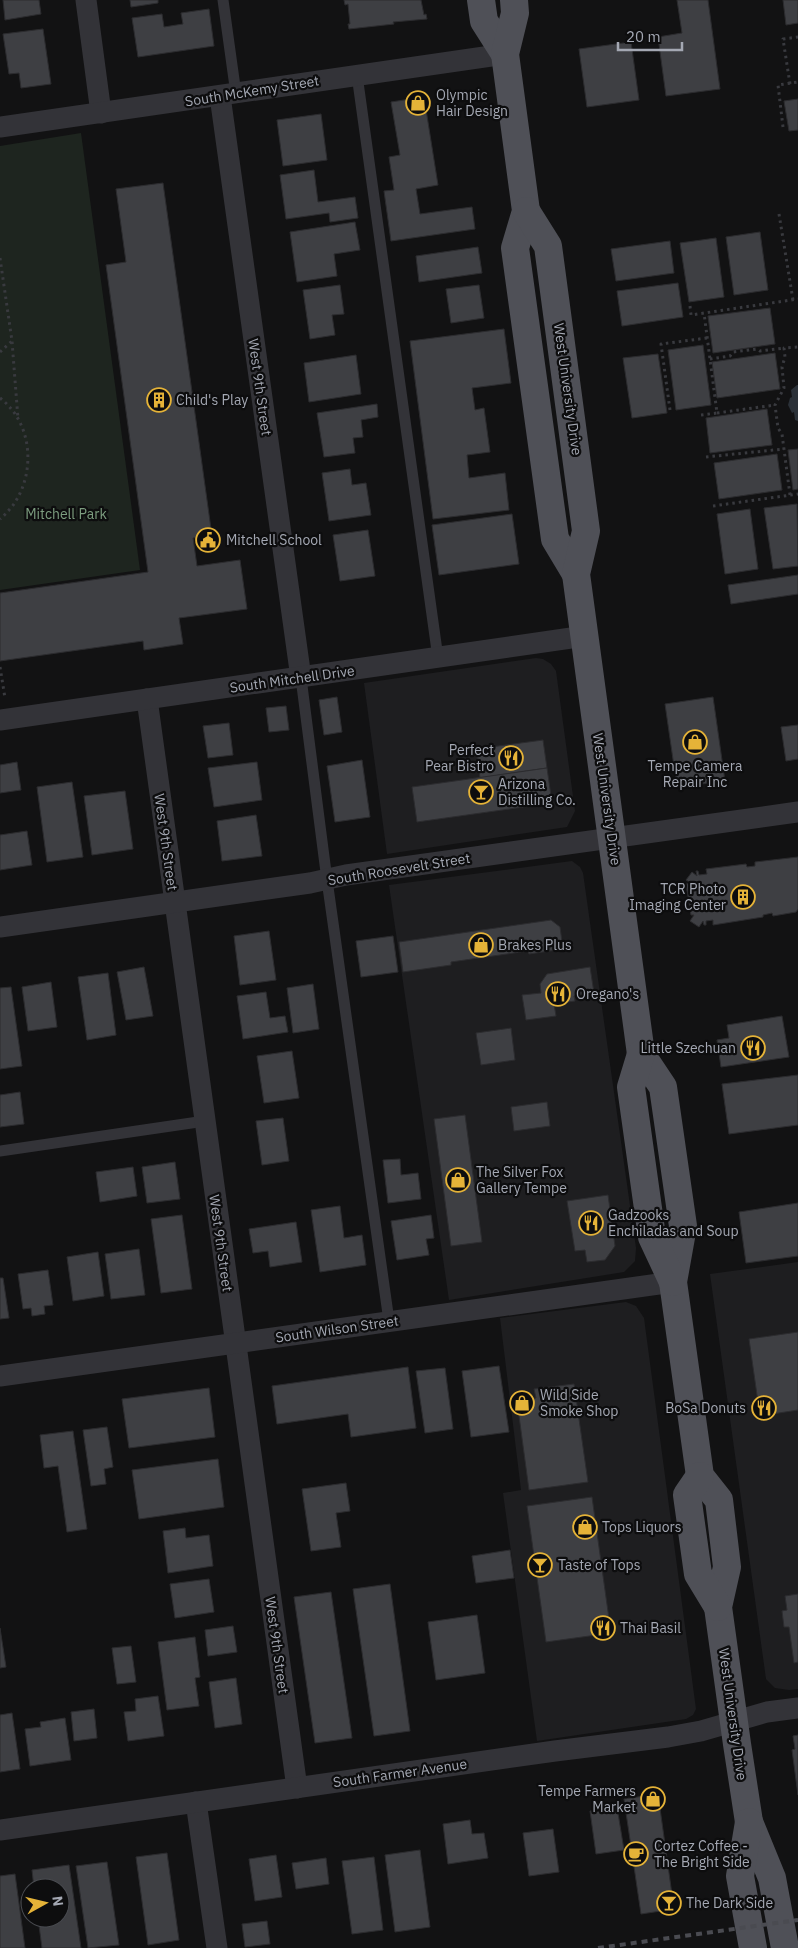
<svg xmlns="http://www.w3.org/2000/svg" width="798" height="1948" font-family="'IBM Plex Sans',sans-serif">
  <rect width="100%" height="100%" fill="#121213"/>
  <!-- built -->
  <g fill="#1e1e20">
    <path d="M536,658L543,659L551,664L556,671L575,811L567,827L387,854L364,683Z"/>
    <path d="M572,861L580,867L583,873L636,1248L635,1261L624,1272L449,1300L389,885Z"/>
    <path d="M798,1262V1689L789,1690L775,1688L766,1679L710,1274Z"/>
    <path d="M626,1302L636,1306L644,1318L696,1709L693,1715L686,1719L537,1741L503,1493L521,1490L500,1318Z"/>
  </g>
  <!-- green -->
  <path fill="#1e251f" d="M81,133L140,570L0,590V146Z"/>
  <!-- water -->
  <path fill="#2b3138" d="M797,385H798V421L795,420L794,412L792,413L788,405L790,398L792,397L791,390Z"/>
  <!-- building -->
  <g fill="#3e3f43" stroke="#2c2c2f">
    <path d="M3,0H39L41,14L5,20Z"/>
    <path d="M130,0H158V3L131,7Z"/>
    <path d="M344,0H421L424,15L426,14L427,19L393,22L394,24L349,29L348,24H350L348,4L345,5Z"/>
    <path d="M677,0H708L720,89L666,96L658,37L682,33Z"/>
    <path d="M783,0H798V23L786,25Z"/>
    <path d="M209,9L214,46L138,57L132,18L162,14L164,27L183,24L181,13Z"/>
    <path d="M43,29L51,84L21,88L19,73L9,74L3,34Z"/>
    <path d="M631,42L639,100L587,107L579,49Z"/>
    <path d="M424,97L438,185L416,189L420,214L472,207L475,229L391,241L384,191L394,190L389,157L400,155L391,102Z"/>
    <path d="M798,99V130L789,131L784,101Z"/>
    <path d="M321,114L327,160L283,166L277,120Z"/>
    <path d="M314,170L318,202L355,197L358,218L330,222L329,213L286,219L280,175Z"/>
    <path d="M163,183L212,536L193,538L197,566L240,560L247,609L179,618L183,644L144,650L143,641L0,661V593L148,572L106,265L126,262L116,189Z"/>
    <path d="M355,222L360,250L334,254L337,276L297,282L290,232Z"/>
    <path d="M760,232L768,290L734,295L726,237Z"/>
    <path d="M716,238L724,297L689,302L680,243Z"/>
    <path d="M670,241L674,273L616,281L611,249Z"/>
    <path d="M478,247L482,273L419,282L416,256Z"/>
    <path d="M678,283L683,317L622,326L617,291Z"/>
    <path d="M340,285L344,314L332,315L335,335L310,339L303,290Z"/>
    <path d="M479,285L484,318L451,323L446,289Z"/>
    <path d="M770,308L775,344L713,353L708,316Z"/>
    <path d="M504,329L511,383L472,388L475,410L484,408L490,452L467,455L469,478L505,473L509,510L433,519L410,341Z"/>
    <path d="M703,345L711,405L676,410L668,350Z"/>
    <path d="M775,353L780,389L717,398L712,362Z"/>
    <path d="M658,354L667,413L632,418L623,358Z"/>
    <path d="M356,355L361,394L309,402L304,363Z"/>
    <path d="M377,404L378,417L361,420L363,437L353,438L355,453L324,457L317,413Z"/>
    <path d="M767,409L772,445L710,453L706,418Z"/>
    <path d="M798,449V489L793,490L788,450Z"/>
    <path d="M777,454L782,490L719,499L714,463Z"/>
    <path d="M350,469L352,485L366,483L371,515L329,521L322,473Z"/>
    <path d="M797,504L798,566L773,569L764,508Z"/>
    <path d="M750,509L758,569L725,574L717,514Z"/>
    <path d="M512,514L519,564L439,575L432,525Z"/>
    <path d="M368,530L375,576L340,581L333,535Z"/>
    <path d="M798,575V594L731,604L728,585Z"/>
    <path d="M337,697L342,732L324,735L319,700Z"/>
    <path d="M713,697L725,781L677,787L665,704Z"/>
    <path d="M286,706L289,730L269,732L266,708Z"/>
    <path d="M229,723L233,755L208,758L203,726Z"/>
    <path d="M798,725V759L786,761L781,727Z"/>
    <path d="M543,740L547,768L480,778L476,749Z"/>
    <path d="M362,760L370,817L335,822L327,766Z"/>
    <path d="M17,762L21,790L0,793V765Z"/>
    <path d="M257,762L262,800L214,807L208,768Z"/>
    <path d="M547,768L551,796L545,804L417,822L412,787Z"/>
    <path d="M72,782L83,857L47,862L37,787Z"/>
    <path d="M125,791L133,849L92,855L84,796Z"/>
    <path d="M256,815L262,856L222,861L217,821Z"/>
    <path d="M27,831L32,865L0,870V835Z"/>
    <path d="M798,857V909L796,912L773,916L772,913L763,915V917L713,925V920L706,921V925H704L703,921L699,927L690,921L694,915H691L686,884L691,883L686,880L692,872L697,876L696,871H698L699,875L707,874L706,869L746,864L747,867L755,866V862Z"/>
    <path d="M551,920L560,927L563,949L529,954L528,951L451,962V965L403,972L399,942Z"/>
    <path d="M269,931L276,980L240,985L234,936Z"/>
    <path d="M393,936L398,972L361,977L356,941Z"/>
    <path d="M144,967L153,1016L126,1020L117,972Z"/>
    <path d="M590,967L594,993L574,996L575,1001L554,1004L556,1016L526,1020L522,995L541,993L540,984L547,974Z"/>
    <path d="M108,973L116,1035L87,1040L78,977Z"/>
    <path d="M51,982L57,1027L28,1031L22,987Z"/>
    <path d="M313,984L319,1029L293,1033L287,988Z"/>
    <path d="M11,987L22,1066L0,1069V988Z"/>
    <path d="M266,992L270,1018L285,1016L288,1032L243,1039L237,996Z"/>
    <path d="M782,1016L789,1057L721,1067L717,1040L729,1038L727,1025Z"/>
    <path d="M511,1028L515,1060L481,1065L476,1033Z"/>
    <path d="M292,1051L299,1098L264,1103L257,1056Z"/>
    <path d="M798,1075V1125L729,1134L722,1084Z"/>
    <path d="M20,1092L24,1124L0,1127V1095Z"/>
    <path d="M547,1102L550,1126L514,1131L511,1107Z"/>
    <path d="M465,1115L482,1242L451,1246L434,1119Z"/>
    <path d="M283,1118L289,1161L262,1165L256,1121Z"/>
    <path d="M400,1159L401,1175L418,1173L421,1199L388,1203L383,1160Z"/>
    <path d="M175,1162L180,1199L147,1203L142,1167Z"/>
    <path d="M133,1167L137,1196L100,1202L96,1172Z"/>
    <path d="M608,1195L615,1246L605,1260L587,1262L585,1250L575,1251L567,1201Z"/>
    <path d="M798,1203V1256L746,1263L739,1212Z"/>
    <path d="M340,1206L344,1238L362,1235L366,1265L320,1272L311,1210Z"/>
    <path d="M182,1215L192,1289L161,1293L151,1219Z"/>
    <path d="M431,1215L434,1238L426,1239L429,1255L397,1260L391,1221Z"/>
    <path d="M296,1222L302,1262L270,1267L268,1251L253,1253L249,1229Z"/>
    <path d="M139,1249L145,1295L111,1299L105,1254Z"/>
    <path d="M98,1252L104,1296L73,1301L67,1257Z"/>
    <path d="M48,1270L53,1305L44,1306L45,1314L32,1316L31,1308L23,1309L18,1274Z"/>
    <path d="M0,1278H3L9,1318L0,1319Z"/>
    <path d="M798,1332V1410L760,1416L749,1339Z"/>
    <path d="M499,1366L509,1432L471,1437L462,1371Z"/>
    <path d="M408,1367L416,1428L351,1437L348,1414L277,1424L272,1386Z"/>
    <path d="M445,1368L453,1429L425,1433L416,1371Z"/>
    <path d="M574,1384L588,1482L529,1490L517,1401L536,1398L534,1389Z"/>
    <path d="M209,1388L215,1437L129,1448L122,1399Z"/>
    <path d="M107,1427L113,1467L104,1469L106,1484L91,1486L83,1430Z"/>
    <path d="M73,1431L87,1529L67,1532L58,1466L44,1468L40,1435Z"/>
    <path d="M218,1459L224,1507L139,1519L132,1470Z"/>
    <path d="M346,1483L350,1511L336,1513L341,1547L311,1551L302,1489Z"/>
    <path d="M592,1497L611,1633L546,1642L527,1506Z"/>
    <path d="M185,1528L186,1538L209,1535L213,1566L168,1573L163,1531Z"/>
    <path d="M510,1550L514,1578L476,1583L472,1556Z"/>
    <path d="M209,1579L214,1612L175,1618L170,1584Z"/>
    <path d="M390,1584L410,1731L374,1736L353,1589Z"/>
    <path d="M331,1592L352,1738L315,1743L294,1597Z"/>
    <path d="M798,1594V1662L794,1663L789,1627H784L782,1611L787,1610L785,1596Z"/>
    <path d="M477,1615L485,1673L436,1680L428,1622Z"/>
    <path d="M233,1626L237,1652L208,1656L205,1630Z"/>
    <path d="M0,1628L6,1667L0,1668Z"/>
    <path d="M195,1637L200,1677L195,1678L199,1706L167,1710L158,1642Z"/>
    <path d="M131,1646L136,1682L117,1684L112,1648Z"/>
    <path d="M236,1678L242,1724L215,1728L209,1682Z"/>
    <path d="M158,1696L164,1736L128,1741L124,1712L136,1711L135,1699Z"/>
    <path d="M94,1709L97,1738L74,1741L71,1712Z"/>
    <path d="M12,1713L20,1769L0,1772V1715Z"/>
    <path d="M65,1718L71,1760L30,1766L25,1729L41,1727L40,1722Z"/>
    <path d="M798,1735V1795L792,1750L795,1749L793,1736Z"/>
    <path d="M658,1794L674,1909L641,1914L624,1799Z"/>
    <path d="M617,1807L624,1850L596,1854L590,1811Z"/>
    <path d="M470,1820L472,1834L484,1833L488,1858L448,1864L443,1824Z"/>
    <path d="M553,1829L559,1872L529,1876L523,1833Z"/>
    <path d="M420,1850L430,1927L395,1932L385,1855Z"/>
    <path d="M167,1853L179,1940L148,1945L136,1857Z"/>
    <path d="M276,1855L282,1897L255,1901L249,1859Z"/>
    <path d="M374,1857L383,1930L352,1934L342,1861Z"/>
    <path d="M326,1858L329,1884L296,1889L292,1863Z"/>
    <path d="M107,1862L119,1945L88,1948L76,1866Z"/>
    <path d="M69,1865L81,1948H42L38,1918H60V1888H34L32,1870Z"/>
    <path d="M15,1874L25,1948H0V1876Z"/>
    <path d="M267,1921L270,1944L245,1947L242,1924Z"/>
  </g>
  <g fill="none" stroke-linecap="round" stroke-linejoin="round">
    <!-- path -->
    <g stroke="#393a3f" stroke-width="3" stroke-dasharray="2.5 4" stroke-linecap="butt">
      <path d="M790,84L783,39L798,37"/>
      <path d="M783,127L778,85L798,82"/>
      <path d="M779,214L793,300"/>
      <path d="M0,258L12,341L18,419"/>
      <path d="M690,306L691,315L798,299"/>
      <path d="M0,352L12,341"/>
      <path d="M710,359L730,356L733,352L757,349L760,351L784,348"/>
      <path d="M0,398C34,424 36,476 11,508C7,512 4,516 0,519"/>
      <path d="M670,410L661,344L707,338"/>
      <path d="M717,413L775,405"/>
      <path d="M701,415L717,413L704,313"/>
      <path d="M706,457L784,449"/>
      <path d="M790,495L782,434L778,428L775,405L784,388L782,367L785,357L784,348L798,347"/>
      <path d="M713,506L798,494"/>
      <path d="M0,667L5,698"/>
    </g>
    <!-- service -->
    <g stroke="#333338" stroke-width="11">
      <path d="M223,0L236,94"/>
      <path d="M357,75L438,658"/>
      <path d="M301,678L327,880L389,1321"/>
      <path d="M0,1151L205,1121"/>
    </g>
    <!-- minor -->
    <g stroke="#333338" stroke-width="21">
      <path d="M86,0L101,113"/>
      <path d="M220,96L301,678"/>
      <path d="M0,127L505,54"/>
      <path d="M147,699L297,1788"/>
      <path d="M0,720L585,636"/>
      <path d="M0,927L310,883L346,875L798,812"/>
      <path d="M0,1376L673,1282"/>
      <path d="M196,1802L217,1948"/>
      <path d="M0,1830L555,1751L668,1737L701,1731L767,1712L798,1708"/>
    </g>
    <!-- primary -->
    <g stroke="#4f5057" stroke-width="28">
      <path d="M481,0L484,21L505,54"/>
      <path d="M514,0L515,13L505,54L526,211L515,248L555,539L576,574"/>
      <path d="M526,211L548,246L586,531L576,574L641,1054L663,1087L683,1226L673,1282L700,1476L719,1500L727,1567L718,1607L737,1744L749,1822L772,1878L785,1948"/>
      <path d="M641,1054L631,1087L652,1237L673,1282"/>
      <path d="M700,1476L687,1495L698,1574L718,1607"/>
      <path d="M749,1822L740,1876L753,1948"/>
    </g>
    <!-- rail -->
    <path stroke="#4a4b51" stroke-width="4" stroke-dasharray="6 5" stroke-linecap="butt" d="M598,1948L798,1920"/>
  </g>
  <!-- icons -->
  <defs>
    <g id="shop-ring" transform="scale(1.25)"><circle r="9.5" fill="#0d0d0e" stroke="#e5b338" stroke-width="1.5"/><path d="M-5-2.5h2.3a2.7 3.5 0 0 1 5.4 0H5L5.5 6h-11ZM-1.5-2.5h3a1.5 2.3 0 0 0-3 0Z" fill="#e5b338"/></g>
    <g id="building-ring" transform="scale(1.25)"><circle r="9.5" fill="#0d0d0e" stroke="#e5b338" stroke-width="1.5"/><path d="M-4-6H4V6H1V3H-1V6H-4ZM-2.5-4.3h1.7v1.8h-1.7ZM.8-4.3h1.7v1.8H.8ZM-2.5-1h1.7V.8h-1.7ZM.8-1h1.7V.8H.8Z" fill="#e5b338"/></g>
    <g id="civic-ring" transform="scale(1.25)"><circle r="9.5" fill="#0d0d0e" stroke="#e5b338" stroke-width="1.5"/><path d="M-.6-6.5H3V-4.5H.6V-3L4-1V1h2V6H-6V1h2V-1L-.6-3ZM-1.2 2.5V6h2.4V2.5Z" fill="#e5b338"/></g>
    <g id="restaurant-ring" transform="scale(1.25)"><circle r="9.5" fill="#0d0d0e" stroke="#e5b338" stroke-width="1.5"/><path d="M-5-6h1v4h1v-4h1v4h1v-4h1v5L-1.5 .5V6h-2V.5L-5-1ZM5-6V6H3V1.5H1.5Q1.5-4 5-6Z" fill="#e5b338"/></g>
    <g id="bar-ring" transform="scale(1.25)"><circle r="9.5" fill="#0d0d0e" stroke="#e5b338" stroke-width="1.5"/><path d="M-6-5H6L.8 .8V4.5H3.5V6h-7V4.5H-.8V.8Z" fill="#e5b338"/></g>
    <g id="cafe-ring" transform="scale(1.25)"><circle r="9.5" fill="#0d0d0e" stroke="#e5b338" stroke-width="1.5"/><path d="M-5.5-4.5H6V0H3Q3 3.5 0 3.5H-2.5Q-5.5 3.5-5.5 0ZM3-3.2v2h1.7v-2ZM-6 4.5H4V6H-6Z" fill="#e5b338"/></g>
  </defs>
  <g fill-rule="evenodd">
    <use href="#shop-ring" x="418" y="103"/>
    <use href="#building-ring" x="159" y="400"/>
    <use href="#civic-ring" x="208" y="540"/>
    <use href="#shop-ring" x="695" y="742"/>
    <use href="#restaurant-ring" x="511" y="758"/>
    <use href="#bar-ring" x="481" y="792"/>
    <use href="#building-ring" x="743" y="897"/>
    <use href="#shop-ring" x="481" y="945"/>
    <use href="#restaurant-ring" x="558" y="994"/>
    <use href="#restaurant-ring" x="753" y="1048"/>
    <use href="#shop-ring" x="458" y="1180"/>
    <use href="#restaurant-ring" x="591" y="1223"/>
    <use href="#shop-ring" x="522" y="1403"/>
    <use href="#restaurant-ring" x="764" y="1408"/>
    <use href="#shop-ring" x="585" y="1527"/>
    <use href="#bar-ring" x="540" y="1565"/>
    <use href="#restaurant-ring" x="603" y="1628"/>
    <use href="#shop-ring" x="653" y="1799"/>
    <use href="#cafe-ring" x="636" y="1854"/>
    <use href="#bar-ring" x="669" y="1903"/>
  </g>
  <g text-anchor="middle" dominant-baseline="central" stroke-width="4.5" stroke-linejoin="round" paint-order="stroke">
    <!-- street labels -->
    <g font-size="14" fill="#a4a8b3" stroke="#0d0d0e">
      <text transform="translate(252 91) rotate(-9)">South McKemy Street</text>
      <text transform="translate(260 387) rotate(82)">West 9th Street</text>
      <text transform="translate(568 389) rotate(82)">West University Drive</text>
      <text transform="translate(292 679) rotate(-8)">South Mitchell Drive</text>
      <text transform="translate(607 799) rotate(82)">West University Drive</text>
      <text transform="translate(166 842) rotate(82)">West 9th Street</text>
      <text transform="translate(399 869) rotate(-9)">South Roosevelt Street</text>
      <text transform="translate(221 1243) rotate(82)">West 9th Street</text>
      <text transform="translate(337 1329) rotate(-8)">South Wilson Street</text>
      <text transform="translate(277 1645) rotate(82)">West 9th Street</text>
      <text transform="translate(733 1714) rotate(82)">West University Drive</text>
      <text transform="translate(400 1773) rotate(-8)">South Farmer Avenue</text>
    </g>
    <!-- poi labels -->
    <g font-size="14" fill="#a4a8b3" stroke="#0d0d0e" text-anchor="start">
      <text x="436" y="95">Olympic<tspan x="436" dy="16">Hair Design</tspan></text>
      <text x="176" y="400">Child's Play</text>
      <text x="226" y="540">Mitchell School</text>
      <text x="494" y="750" text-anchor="end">Perfect<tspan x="494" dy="16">Pear Bistro</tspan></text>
      <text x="695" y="766" text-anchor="middle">Tempe Camera<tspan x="695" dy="16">Repair Inc</tspan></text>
      <text x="498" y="784">Arizona<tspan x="498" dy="16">Distilling Co.</tspan></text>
      <text x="726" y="889" text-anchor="end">TCR Photo<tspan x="726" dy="16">Imaging Center</tspan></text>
      <text x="498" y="945">Brakes Plus</text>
      <text x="576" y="994">Oregano's</text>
      <text x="736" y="1048" text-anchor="end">Little Szechuan</text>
      <text x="476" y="1172">The Silver Fox<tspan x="476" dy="16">Gallery Tempe</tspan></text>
      <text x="608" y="1215">Gadzooks<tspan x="608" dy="16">Enchiladas and Soup</tspan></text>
      <text x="540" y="1395">Wild Side<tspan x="540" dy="16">Smoke Shop</tspan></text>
      <text x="746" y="1408" text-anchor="end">BoSa Donuts</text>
      <text x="602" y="1527">Tops Liquors</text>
      <text x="558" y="1565">Taste of Tops</text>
      <text x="620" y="1628">Thai Basil</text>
      <text x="636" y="1791" text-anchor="end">Tempe Farmers<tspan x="636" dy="16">Market</tspan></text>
      <text x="654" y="1846">Cortez Coffee -<tspan x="654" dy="16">The Bright Side</tspan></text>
      <text x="686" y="1903">The Dark Side</text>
    </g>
    <!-- park labels -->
    <g font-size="14" fill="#7c9d7f" stroke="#0d0d0e">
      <text x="66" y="514">Mitchell Park</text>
    </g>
  </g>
  <!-- north arrow -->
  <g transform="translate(45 1903) rotate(82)"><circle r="24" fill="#0d0d0e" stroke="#494b50"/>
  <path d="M0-4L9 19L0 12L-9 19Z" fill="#e5b338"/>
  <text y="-8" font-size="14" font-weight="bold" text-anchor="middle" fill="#a4a8b3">N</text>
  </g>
  <!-- scale -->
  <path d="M618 42v8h64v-8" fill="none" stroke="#a4a8b3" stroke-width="2.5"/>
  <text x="626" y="42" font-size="15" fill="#a4a8b3" stroke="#0d0d0e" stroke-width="4" paint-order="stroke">20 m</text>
</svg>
